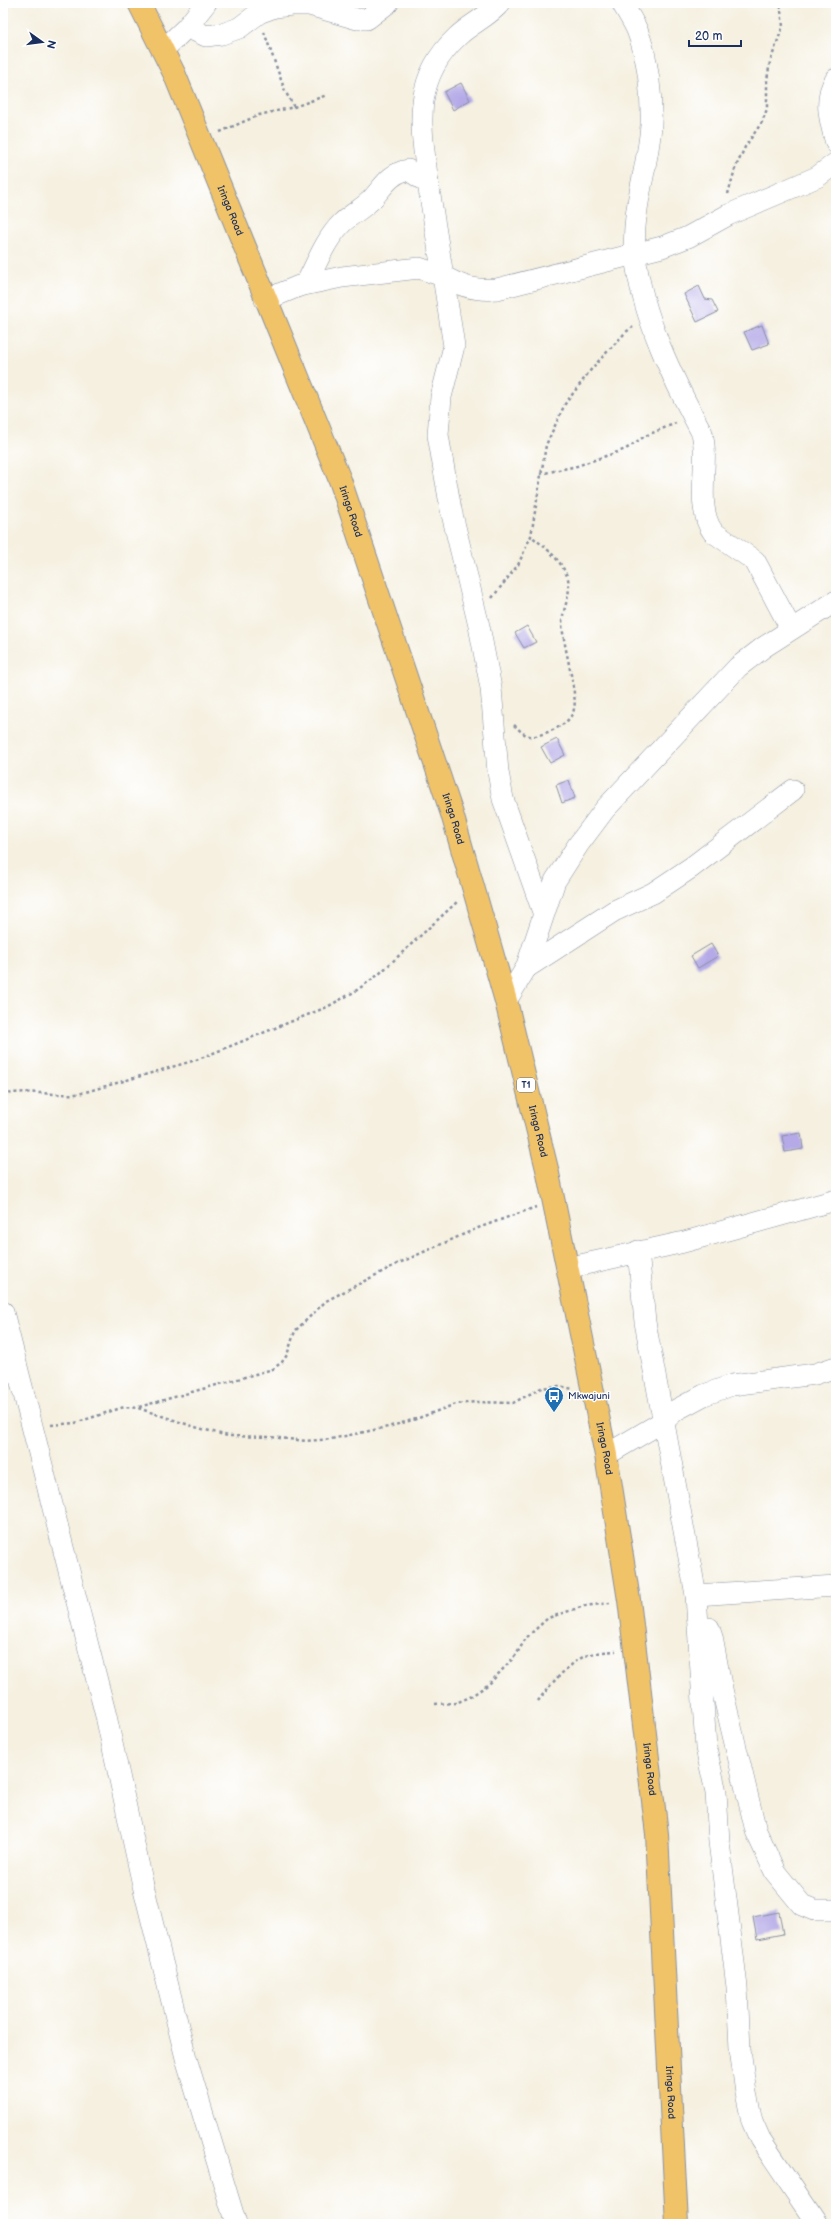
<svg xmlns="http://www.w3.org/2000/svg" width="839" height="2227" font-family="'Balsamiq Sans',sans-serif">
  <rect width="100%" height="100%" fill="#fff"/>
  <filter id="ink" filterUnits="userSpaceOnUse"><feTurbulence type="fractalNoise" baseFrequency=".025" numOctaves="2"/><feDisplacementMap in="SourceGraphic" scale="8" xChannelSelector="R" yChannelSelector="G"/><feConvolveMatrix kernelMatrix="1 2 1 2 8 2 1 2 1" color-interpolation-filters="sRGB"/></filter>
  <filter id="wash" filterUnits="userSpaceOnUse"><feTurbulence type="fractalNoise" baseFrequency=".012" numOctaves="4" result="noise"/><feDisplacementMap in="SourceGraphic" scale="16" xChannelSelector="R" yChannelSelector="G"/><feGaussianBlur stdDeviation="0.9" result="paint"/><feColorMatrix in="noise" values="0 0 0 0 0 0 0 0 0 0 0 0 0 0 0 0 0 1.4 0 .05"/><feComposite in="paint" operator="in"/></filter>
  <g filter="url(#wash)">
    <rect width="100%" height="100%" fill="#f5f0e0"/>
    <g id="blocks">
      <!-- building -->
      <g fill="#b5aae7">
        <path d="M461,83L470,100L453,110L444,92Z"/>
        <path d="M699,286L705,299L712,300L718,312L697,322L684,294Z"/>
        <path d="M762,325L769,344L752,350L744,332Z"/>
        <path d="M527,626L536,642L524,648L515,633Z"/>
        <path d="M557,739L565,755L550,763L541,747Z"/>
        <path d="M569,780L575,798L562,803L556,785Z"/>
        <path d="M711,944L718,956L698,968L691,956Z"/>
        <path d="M801,1133L803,1149L785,1152L782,1136Z"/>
        <path d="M779,1912L783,1934L757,1939L753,1917Z"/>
      </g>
    </g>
  </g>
  <g filter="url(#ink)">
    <use href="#blocks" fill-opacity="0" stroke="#88909f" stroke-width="1"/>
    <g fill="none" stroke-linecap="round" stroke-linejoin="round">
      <!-- minor casing -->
      <g stroke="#88909f" stroke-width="22">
        <g id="minor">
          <path d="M622,3C627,12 633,21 637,30C648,57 652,96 651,125C648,169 631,210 635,255C642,316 673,379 702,433C710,462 694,506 713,532L755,561L791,629"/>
          <path d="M187,27L206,36L222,34L239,28L259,13L275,7L292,5H309L357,19H367L388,3"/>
          <path d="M163,50L187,27L206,3"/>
          <path d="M836,79C823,98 830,122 836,143"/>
          <path d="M428,183C421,127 411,80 457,37C470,24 488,17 500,3"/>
          <path d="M306,284C317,263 325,240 342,223C351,214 364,208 373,198C384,186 390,173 408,170L428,183L443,276C461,287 477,291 497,289L662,247L688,237L728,215L817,177L836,163"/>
          <path d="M265,300L299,286L342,277L419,268L443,276L454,346L441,397L438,435L451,510L479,626L491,688L498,772L503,799L543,912"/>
          <path d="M526,968L614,911L653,893L692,867L793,790"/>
          <path d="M506,1001L526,968L555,881L578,845L605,809L738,667L764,647L836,601"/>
          <path d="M638,1251L645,1322L696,1595L706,1748L716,1792L719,1842L737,1987L740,2049L746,2093L752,2121L760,2139L817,2224"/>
          <path d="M567,1268L684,1242L836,1200"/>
          <path d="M3,1312L106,1716L143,1885L186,2058L236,2224"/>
          <path d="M606,1455L664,1421L676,1410L704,1395L732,1385L815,1374L836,1367"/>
          <path d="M696,1595L836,1586"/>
          <path d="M709,1628L712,1637L721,1685L756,1831L775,1872L802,1905L814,1910H836"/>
        </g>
      </g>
      <!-- highway casing -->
      <g stroke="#88909f" stroke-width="24">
        <g id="highway">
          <path id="s1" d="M139,3L174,73L340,480L452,814L506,1001L547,1169L606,1455L629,1600L657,1834L677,2224"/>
        </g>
      </g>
      <!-- path -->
      <g stroke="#88909f" stroke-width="2.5" stroke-dasharray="3 3" stroke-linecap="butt">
        <path d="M264,32L285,91L294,107"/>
        <path d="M220,132L259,115L294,107L327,95"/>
        <path d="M728,194L735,169L745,147L762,122L767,109V80L770,62L783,26L780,3"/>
        <path d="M540,474L577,466L626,449L645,436L676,423"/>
        <path d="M492,598L518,565L531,536L546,445L565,404L593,367L626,332L633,327"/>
        <path d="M514,725C527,738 530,739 548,732C560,727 571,721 574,709C578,695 563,644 562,624C562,610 572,594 568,579C562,560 546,548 531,536"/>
        <path d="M3,1096C20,1087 59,1098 82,1093L196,1060L327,1007L354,992L378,975L458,901"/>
        <path d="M139,1407L273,1369L282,1362L287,1355L295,1331L326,1301L399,1263L478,1228L536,1207"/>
        <path d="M51,1425L75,1423L124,1407L138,1408L195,1427L228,1436L271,1437L306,1441L331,1439L388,1427L416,1419L456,1404L476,1402L513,1403L541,1388L559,1386L573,1389"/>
        <path d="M538,1701C550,1685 567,1665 585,1656C595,1652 606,1652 616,1651"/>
        <path d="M435,1704L456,1703L470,1697L489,1684L516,1655L526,1638L548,1618L584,1606L610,1603"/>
      </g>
      <!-- minor -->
      <use href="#minor" stroke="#fff" stroke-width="21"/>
      <!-- highway -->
      <use href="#highway" stroke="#f1c369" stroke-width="22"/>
    </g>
  </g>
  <!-- icons -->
  <defs>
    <g id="bus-pin" transform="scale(1)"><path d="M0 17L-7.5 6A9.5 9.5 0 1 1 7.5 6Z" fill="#1f6fb2" stroke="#fff"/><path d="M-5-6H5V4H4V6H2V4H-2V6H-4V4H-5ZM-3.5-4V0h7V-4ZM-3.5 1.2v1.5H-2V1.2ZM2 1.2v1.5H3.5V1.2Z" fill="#fff"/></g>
  </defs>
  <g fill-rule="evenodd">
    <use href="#bus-pin" x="554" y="1396"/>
  </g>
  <g text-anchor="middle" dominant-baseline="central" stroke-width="3" stroke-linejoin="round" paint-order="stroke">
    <!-- shield labels -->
    <rect fill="#fff" stroke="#5f6d8e" stroke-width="1" x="517" y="1078" width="18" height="14" rx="3"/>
    <g font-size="9" font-weight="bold" fill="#1b2f5e">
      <text x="526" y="1085">T1</text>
    </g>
    <!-- street labels -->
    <g font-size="10" fill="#1b2f5e" stroke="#fff">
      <text stroke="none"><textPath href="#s1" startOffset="227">Iringa Road</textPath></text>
      <text stroke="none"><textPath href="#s1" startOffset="551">Iringa Road</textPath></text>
      <text stroke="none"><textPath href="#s1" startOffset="875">Iringa Road</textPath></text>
      <text stroke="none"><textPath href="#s1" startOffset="1199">Iringa Road</textPath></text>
      <text stroke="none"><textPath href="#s1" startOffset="1523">Iringa Road</textPath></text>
      <text stroke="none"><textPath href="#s1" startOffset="1847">Iringa Road</textPath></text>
      <text stroke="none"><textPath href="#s1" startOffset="2171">Iringa Road</textPath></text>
    </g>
    <!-- poi labels -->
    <g font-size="10" fill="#1b2f5e" stroke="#fff" text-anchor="start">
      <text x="568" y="1396">Mkwajuni</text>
    </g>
  </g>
  <!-- margin -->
  <rect width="839" height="2227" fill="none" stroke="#fff" stroke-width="16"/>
  <!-- north arrow -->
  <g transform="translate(42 42) rotate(104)" stroke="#ffffff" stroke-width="3" paint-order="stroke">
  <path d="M0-3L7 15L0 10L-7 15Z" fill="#1b2f5e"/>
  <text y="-6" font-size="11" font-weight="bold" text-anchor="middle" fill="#1b2f5e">N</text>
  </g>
  <!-- scale -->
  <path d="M689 40v6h52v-6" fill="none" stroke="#1b2f5e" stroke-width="2"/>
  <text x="695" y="40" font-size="12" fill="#1b2f5e" stroke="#ffffff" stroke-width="3" paint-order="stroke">20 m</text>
</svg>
